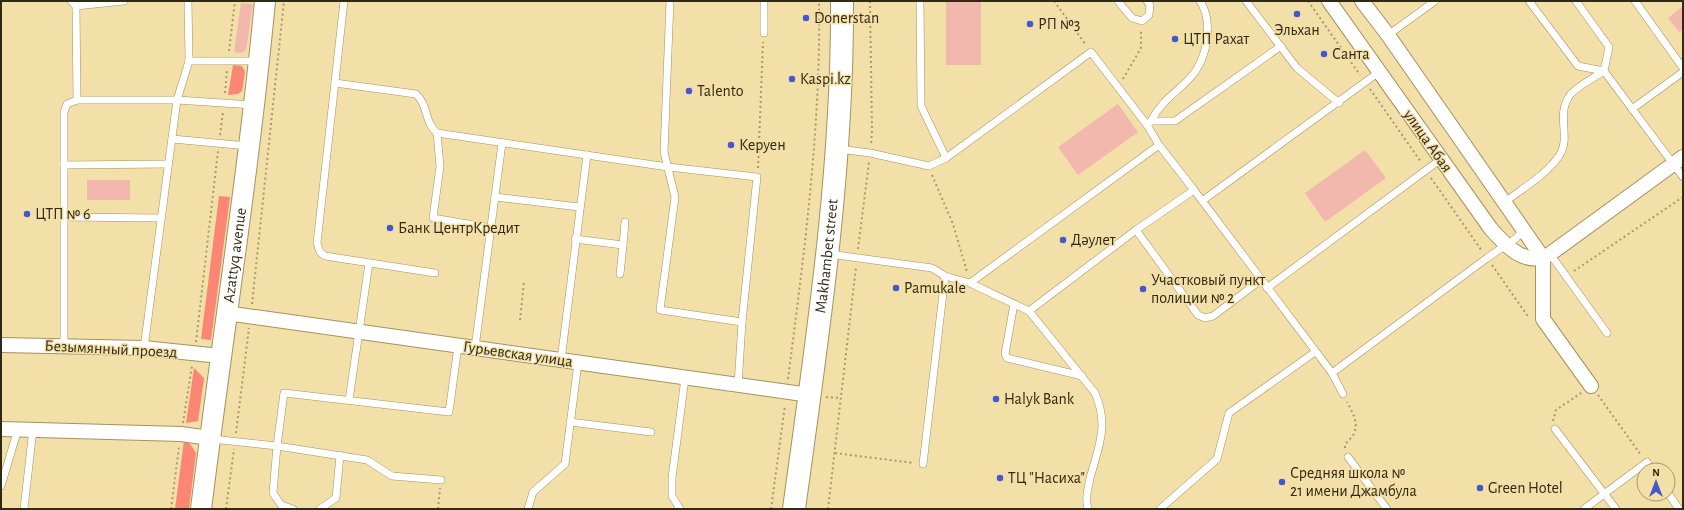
<svg xmlns="http://www.w3.org/2000/svg" width="1684" height="510" font-family="'Alegreya Sans',sans-serif">
  <rect width="100%" height="100%" fill="#f3dfa8"/>
  <!-- green -->
  <g fill="#f2b8ad">
    <rect x="946" y="1" width="35" height="64"/>
    <path d="M241,3L253,4L246,50L242,53L234,52Z"/>
    <path d="M1683,6V30L1679,32L1668,18Z"/>
    <path d="M1118,104L1138,132L1078,175L1058,147Z"/>
    <path d="M1365,150L1386,178L1325,222L1305,193Z"/>
    <rect x="87" y="180" width="43" height="20"/>
  </g>
  <!-- forest -->
  <g fill="#fb8673">
    <path d="M233,65L242,66L245,72L242,91L238,94L228,95Z"/>
    <path d="M219,196L230,197L211,340L201,339Z"/>
    <path d="M194,368L204,378L198,421L186,423Z"/>
    <path d="M184,440L191,445L196,453L189,509H175Z"/>
  </g>
  <g fill="none" stroke-linecap="round" stroke-linejoin="round">
    <!-- lane casing -->
    <g stroke="#a5925e" stroke-width="8">
      <g id="lane">
        <path d="M71,1L76,6L77,100"/>
        <path d="M344,1L317,243L320,252L325,256L435,273"/>
        <path d="M670,1L664,152L675,197L660,310L742,322"/>
        <path d="M1118,1L1132,18L1142,21L1149,15L1150,5L1147,1"/>
        <path d="M1246,1L1297,68L1339,103"/>
        <path d="M1529,1L1578,66L1604,71L1683,177"/>
        <path d="M1635,1L1683,68"/>
        <path d="M76,6L124,1"/>
        <path d="M764,33V1"/>
        <path d="M1388,35L1435,1"/>
        <path d="M189,61H257"/>
        <path d="M335,83L416,94C429,106 424,122 437,133L668,167L757,177L742,322L738,385"/>
        <path d="M1632,109L1683,72"/>
        <path d="M1151,121C1168,87 1201,86 1207,39C1208,25 1208,14 1200,1"/>
        <path d="M1147,125L1151,121H1175L1281,46"/>
        <path d="M437,133L440,166L433,218L491,228"/>
        <path d="M172,139L248,146"/>
        <path d="M839,149L870,153L929,166L946,158L921,106L920,1"/>
        <path d="M946,158L1091,52L1147,125L1159,145"/>
        <path d="M64,165L168,164"/>
        <path d="M1194,190L1332,373L1487,258L1515,239L1524,230"/>
        <path d="M495,197L579,207"/>
        <path d="M1202,201L1379,72"/>
        <path d="M1505,202C1523,188 1546,175 1559,156C1572,137 1555,116 1570,95C1576,87 1595,77 1604,71L1609,47L1576,1"/>
        <path d="M64,217L161,218"/>
        <path d="M1136,230L1198,315L1205,318L1213,316L1261,280"/>
        <path d="M575,239L623,245L625,222"/>
        <path d="M829,254L932,268L945,276L970,283L1029,311L1095,393C1109,425 1099,446 1090,478C1088,489 1085,498 1088,509"/>
        <path d="M1550,254L1607,333"/>
        <path d="M620,274L623,245"/>
        <path d="M970,283L1159,145L1194,190L1136,230L1029,311"/>
        <path d="M1267,288L1441,159"/>
        <path d="M1014,304L1005,354L1007,358L1082,376"/>
        <path d="M64,346V112L67,104L77,100H177L253,105"/>
        <path d="M144,348L177,100L189,61L188,1"/>
        <path d="M475,348L502,143"/>
        <path d="M561,360L587,155"/>
        <path d="M1332,373L1343,394"/>
        <path d="M349,400L369,263"/>
        <path d="M570,422L651,432"/>
        <path d="M1555,429L1616,509"/>
        <path d="M212,439L277,446L284,393L449,412L458,346"/>
        <path d="M1348,457L1387,509"/>
        <path d="M923,464L945,276"/>
        <path d="M1,486L18,429"/>
        <path d="M1668,493L1679,509"/>
        <path d="M24,509L33,429"/>
        <path d="M293,509L281,505L273,493L277,446L367,460L392,476L441,480"/>
        <path d="M320,509L336,498L340,455"/>
        <path d="M528,509L533,492L565,464L578,363"/>
        <path d="M680,509L672,496V478L685,378"/>
        <path d="M1160,509L1217,459L1229,413L1315,352"/>
        <path d="M1584,509L1647,462L1652,470"/>
      </g>
    </g>
    <!-- street casing -->
    <g stroke="#a5925e" stroke-width="16">
      <g id="street">
        <path d="M1329,1L1491,229C1506,246 1526,268 1550,254L1683,157"/>
        <path d="M1362,1L1388,35L1543,258V319L1591,386"/>
        <path d="M226,313L810,395"/>
        <path d="M1,345L144,348L220,356"/>
        <path d="M1,429L181,434L210,438"/>
      </g>
    </g>
    <!-- secondary casing -->
    <g stroke="#a5925e" stroke-width="22">
      <g id="secondary">
        <path id="s1" d="M201,509C222,340 249,171 265,1"/>
      </g>
    </g>
    <!-- primary casing -->
    <g stroke="#a5925e" stroke-width="24">
      <g id="primary">
        <path id="s2" d="M794,509C817,340 843,172 842,1"/>
      </g>
    </g>
    <!-- path -->
    <g stroke="#a8996f" stroke-width="2" stroke-dasharray="2 3" stroke-linecap="butt">
      <path d="M870,1L872,131L871,144"/>
      <path d="M1054,1L1086,45"/>
      <path d="M1308,1L1360,75"/>
      <path d="M229,51L235,1"/>
      <path d="M1123,79L1141,48V30"/>
      <path d="M1370,89L1421,162"/>
      <path d="M225,93L227,70"/>
      <path d="M220,135L223,112"/>
      <path d="M758,168L763,42"/>
      <path d="M932,175L953,224L967,272"/>
      <path d="M1431,178L1482,251"/>
      <path d="M858,249L869,162"/>
      <path d="M1492,265L1527,315L1531,316"/>
      <path d="M1574,271L1683,197"/>
      <path d="M252,304L284,1"/>
      <path d="M520,320L524,281"/>
      <path d="M196,342L218,151"/>
      <path d="M788,379C804,254 821,128 819,1"/>
      <path d="M1598,395L1641,455"/>
      <path d="M826,397L841,398"/>
      <path d="M1553,421L1556,410L1581,393"/>
      <path d="M183,423L192,366"/>
      <path d="M236,433L249,328"/>
      <path d="M1345,448C1345,443 1348,441 1351,438C1361,426 1353,413 1347,402"/>
      <path d="M835,453L914,463"/>
      <path d="M171,509L179,447"/>
      <path d="M226,509L234,449"/>
      <path d="M438,509L440,488"/>
      <path d="M771,509L785,405"/>
      <path d="M828,509L856,267"/>
    </g>
    <!-- lane -->
    <use href="#lane" stroke="#fff" stroke-width="7"/>
    <!-- street -->
    <use href="#street" stroke="#fff" stroke-width="14"/>
    <!-- secondary -->
    <use href="#secondary" stroke="#fff" stroke-width="20"/>
    <!-- primary -->
    <use href="#primary" stroke="#fff" stroke-width="22"/>
  </g>
  <!-- markers -->
  <g fill="#4258cb" stroke="#f3dfa8" stroke-width="1.5">
    <circle cx="1297" cy="14" r="4"/>
    <circle cx="806" cy="18" r="4"/>
    <circle cx="1030" cy="24" r="4"/>
    <circle cx="1175" cy="39" r="4"/>
    <circle cx="1324" cy="54" r="4"/>
    <circle cx="792" cy="79" r="4"/>
    <circle cx="689" cy="91" r="4"/>
    <circle cx="731" cy="145" r="4"/>
    <circle cx="27" cy="214" r="4"/>
    <circle cx="390" cy="228" r="4"/>
    <circle cx="1063" cy="240" r="4"/>
    <circle cx="896" cy="288" r="4"/>
    <circle cx="1143" cy="289" r="4"/>
    <circle cx="996" cy="399" r="4"/>
    <circle cx="1000" cy="478" r="4"/>
    <circle cx="1282" cy="482" r="4"/>
    <circle cx="1480" cy="488" r="4"/>
  </g>
  <g text-anchor="middle" dominant-baseline="central" stroke-width="3" stroke-linejoin="round" paint-order="stroke">
    <!-- poi labels -->
    <g font-size="16" fill="#302913" stroke="#f3dfa8" text-anchor="start">
      <text x="814" y="18">Donerstan</text>
      <text x="1038" y="24">РП №3</text>
      <text x="1297" y="30" text-anchor="middle">Эльхан</text>
      <text x="1183" y="39">ЦТП Рахат</text>
      <text x="1332" y="54">Санта</text>
      <text x="800" y="79">Kaspi.kz</text>
      <text x="697" y="91">Talento</text>
      <text x="739" y="145">Керуен</text>
      <text x="35" y="214">ЦТП № 6</text>
      <text x="398" y="228">Банк ЦентрКредит</text>
      <text x="1071" y="240">Дәулет</text>
      <text x="1151" y="280">Участковый пункт<tspan x="1151" dy="18">полиции № 2</tspan></text>
      <text x="904" y="288">Pamukale</text>
      <text x="1004" y="399">Halyk Bank</text>
      <text x="1290" y="473">Средняя школа №<tspan x="1290" dy="18">21 имени Джамбула</tspan></text>
      <text x="1008" y="478">ТЦ "Насиха"</text>
      <text x="1488" y="488">Green Hotel</text>
    </g>
    <!-- street labels -->
    <g font-size="16" fill="#302913" stroke="#f3dfa8">
      <text transform="translate(1428 141) rotate(55)">улица Абая</text>
      <text stroke="none"><textPath href="#s1" startOffset="256">Azattyq avenue</textPath></text>
      <text stroke="none"><textPath href="#s2" startOffset="255">Makhambet street</textPath></text>
      <text transform="translate(111 349) rotate(3)">Безымянный проезд</text>
      <text transform="translate(518 354) rotate(8)">Гурьевская улица</text>
    </g>
  </g>
  <!-- border -->
  <rect width="1684" height="510" fill="none" stroke="#302913" stroke-width="4"/>
  <!-- north arrow -->
  <g transform="translate(1656 482)"><circle r="19" fill="#f3dfa8" stroke="#a5966c"/>
  <path d="M0-3L7 15L0 10L-7 15Z" fill="#4258cb"/>
  <text y="-6" font-size="11" font-weight="bold" text-anchor="middle" fill="#302913">N</text>
  </g>
</svg>
